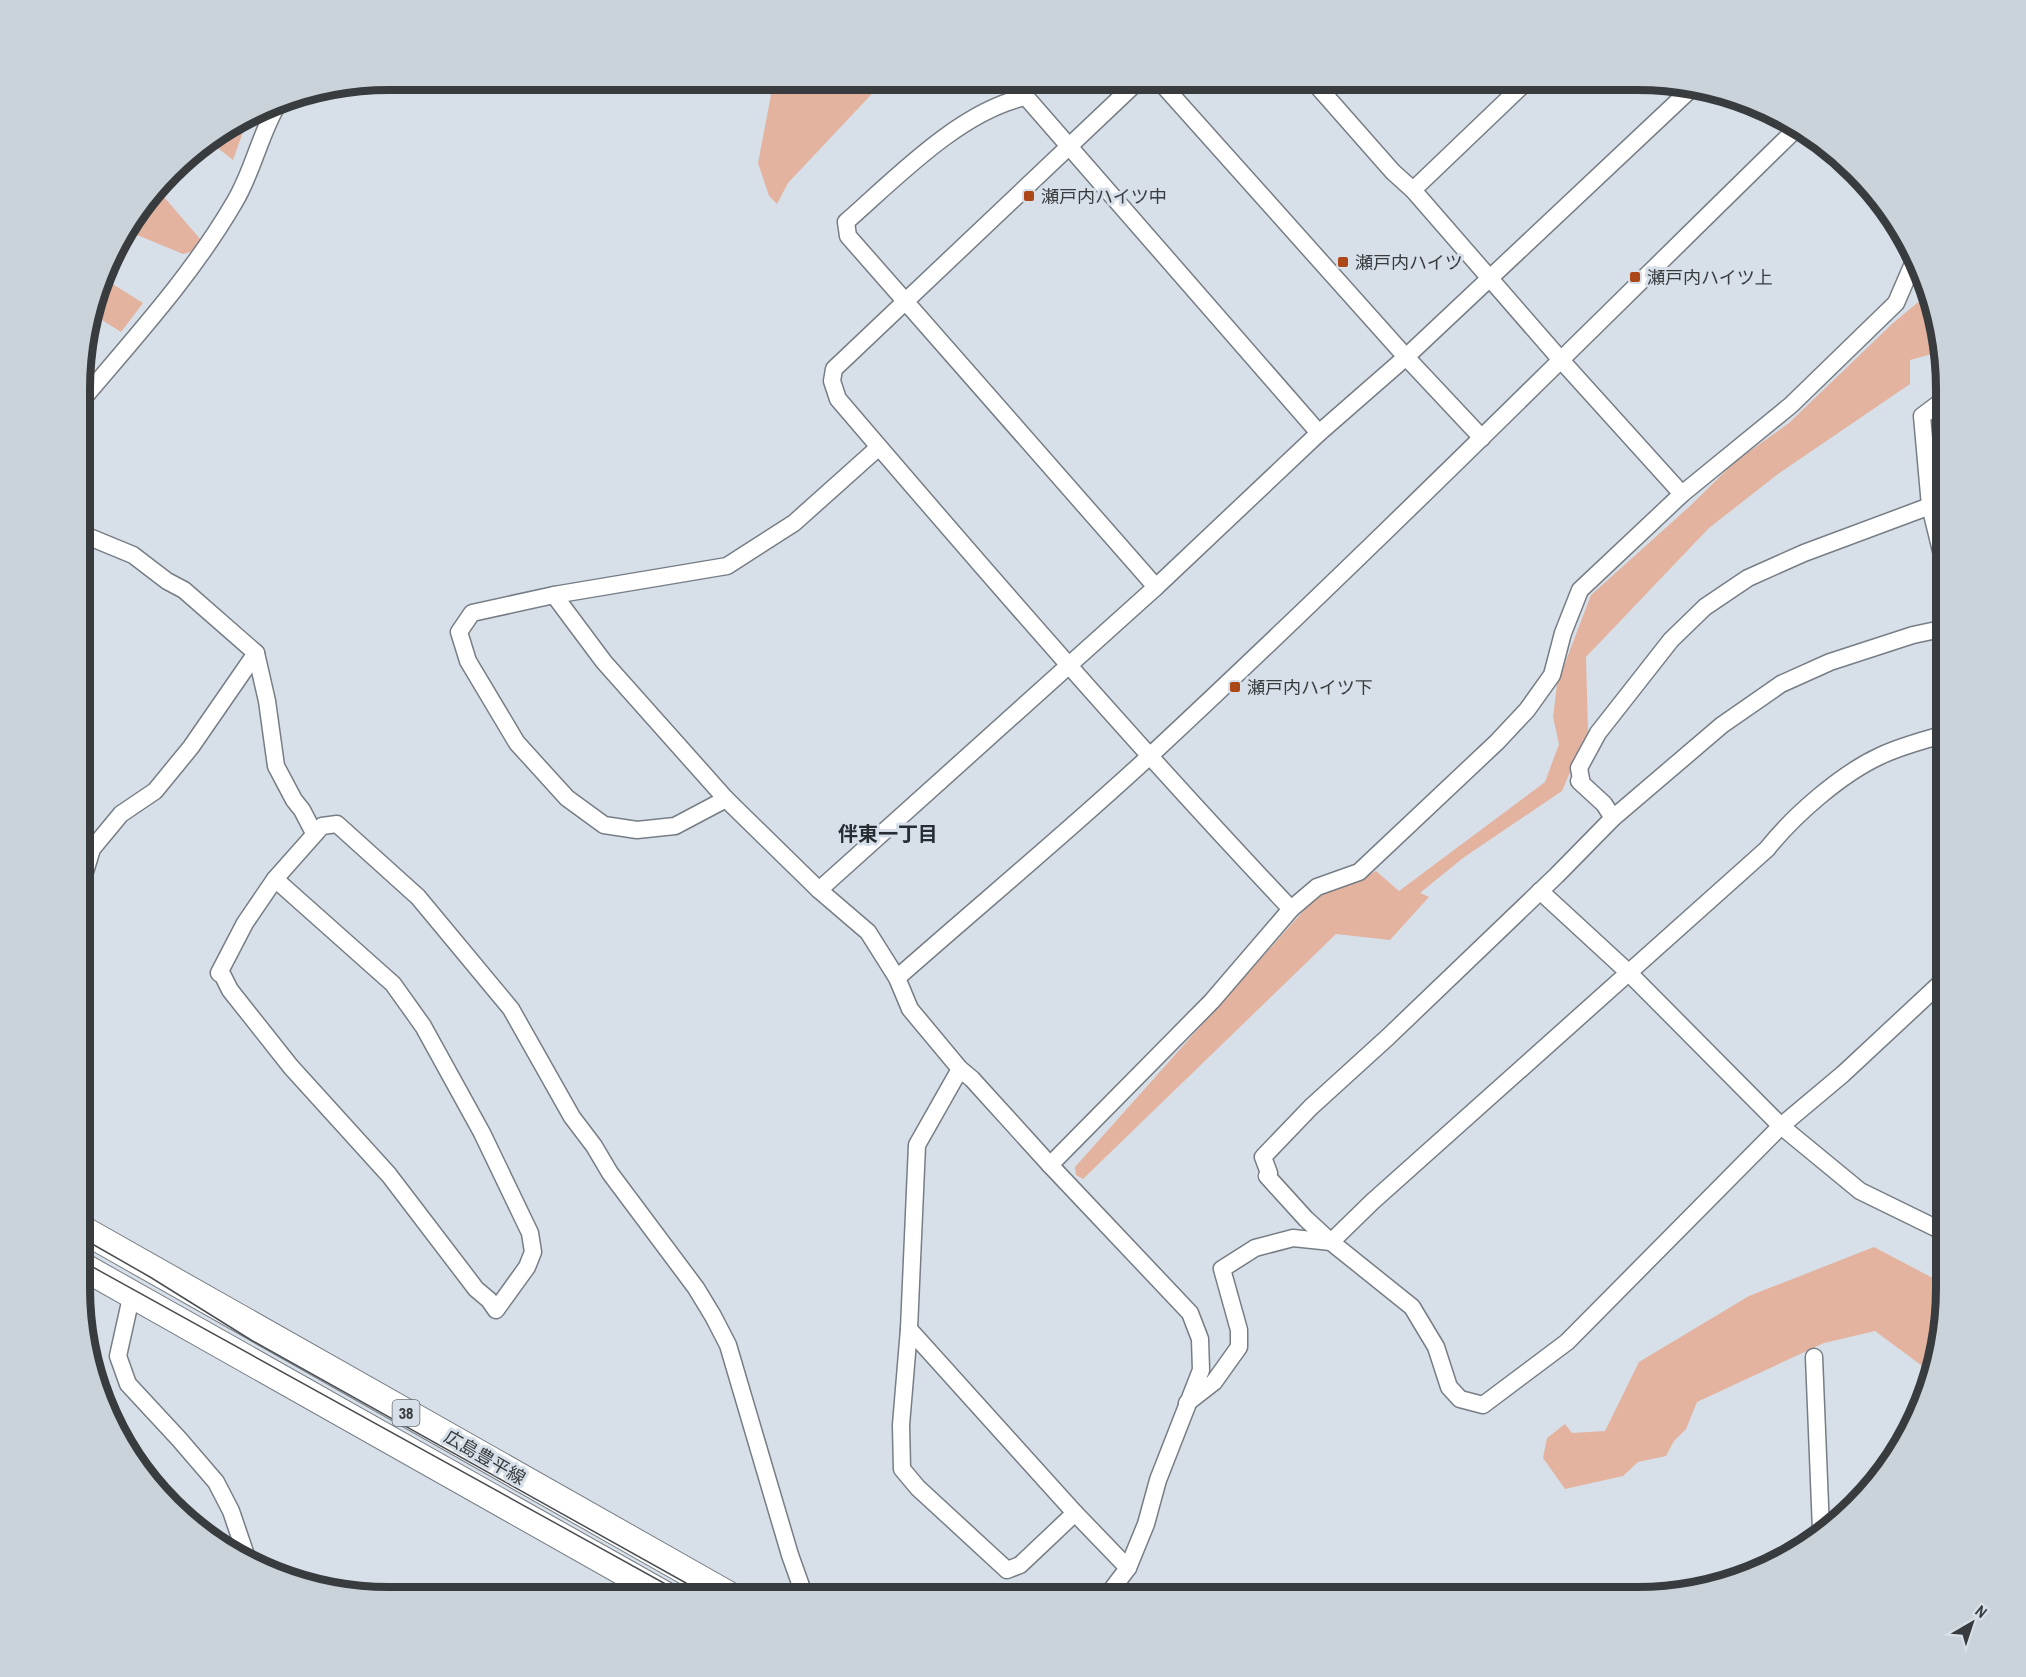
<svg xmlns="http://www.w3.org/2000/svg" width="2026" height="1677" font-family="'Archivo Narrow','Noto Sans JP',sans-serif">
  <rect width="100%" height="100%" fill="#d7e0e8"/>
  <!-- green -->
  <g fill="#e3b3a0">
    <path d="M758,80H885L788,183L777,204L769,196L758,163L771,95Z"/>
    <path d="M235,127L243,132L233,160L210,142Z"/>
    <path d="M158,190L207,247L183,254L125,230Z"/>
    <path d="M106,280L143,303L121,332L94,315Z"/>
    <path d="M1929,301L1939,352L1910,360V384L1778,474L1709,528L1586,657L1588,731L1562,791L1463,858L1420,893L1429,897L1390,940L1336,934L1083,1179L1076,1175L1075,1167L1314,899C1335,888 1356,882 1376,871L1399,891L1545,782L1559,744L1553,717L1557,684L1591,595L1690,506L1736,461L1789,423L1892,324L1917,303Z"/>
    <path d="M1874,1247L1946,1285V1308L1929,1371L1875,1331L1824,1343L1697,1402L1686,1429L1674,1441L1666,1456L1638,1462L1623,1476L1565,1489L1543,1458L1547,1438L1565,1424L1572,1433L1605,1431L1639,1362L1749,1296Z"/>
  </g>
  <g fill="none" stroke-linecap="round" stroke-linejoin="round">
    <!-- street casing -->
    <g stroke="#767d85" stroke-width="19">
      <g id="street">
        <path d="M1312,80L1393,172L1413,190L1560,359L1682,494"/>
        <path d="M1752,102L1759,105"/>
        <path d="M1413,190L1528,80"/>
        <path d="M82,400C136,336 192,275 234,203C253,172 260,133 279,102"/>
        <path d="M82,534L133,555L167,581L184,590L256,653L267,701L276,766L294,800L302,810L314,833"/>
        <path d="M1946,571L1930,506L1922,416L1938,404L1946,403"/>
        <path d="M1156,587L848,236L846,222C895,179 961,110 1026,97L1319,433"/>
        <path d="M554,595L604,662L726,799L819,890L868,932L897,978L910,1009L960,1069L972,1079L1050,1165L1190,1313L1200,1339L1201,1370L1158,1480L1146,1524L1128,1568L1106,1597"/>
        <path d="M726,799L675,826L637,830L604,825L567,798L517,743L468,661L459,632L472,613L554,595L727,566L794,523L879,447"/>
        <path d="M1613,818L1604,804L1579,781L1581,779L1579,768L1598,733L1671,640L1705,607L1748,578L1804,553L1930,506L1946,505"/>
        <path d="M275,879L393,984L423,1026L482,1133L530,1233L533,1252L527,1267L496,1310L489,1300L476,1289L389,1175L291,1067L230,990L223,976L219,973L245,923Z"/>
        <path d="M275,879L322,826L337,824L418,897L511,1009L572,1117L594,1146L610,1173L696,1288L713,1316L728,1345L790,1555L805,1597"/>
        <path d="M81,885L92,849L121,814L155,791L191,747L256,653"/>
        <path d="M819,890L1156,587L1319,433L1406,357L1692,88"/>
        <path d="M1540,891L1628,972L1781,1126L1860,1191L1946,1233"/>
        <path d="M1291,909C1135,744 986,572 838,399L832,381L834,369L1137,82L1162,84L1406,357L1482,438"/>
        <path d="M897,978C982,903 1070,830 1153,753C1372,549 1582,338 1795,130"/>
        <path d="M1946,978L1843,1074L1781,1126L1567,1342L1483,1405L1460,1399L1449,1387L1436,1347L1412,1307L1331,1242L1306,1219L1267,1176L1269,1173L1263,1157L1311,1107L1388,1037L1557,875L1613,818L1722,725L1781,684L1830,662L1913,635L1946,628"/>
        <path d="M960,1069L917,1145L909,1329L901,1425L902,1469L918,1488L1007,1570L1020,1565L1075,1513"/>
        <path d="M1050,1165L1212,1001L1291,909L1317,887L1359,872L1497,742L1527,710L1552,675L1563,633L1580,590L1682,494L1791,405L1896,303L1915,259"/>
        <path d="M132,1293L118,1356L128,1384L179,1439L216,1482L231,1511L247,1558"/>
        <path d="M909,1329L1075,1513L1128,1568"/>
        <path d="M1814,1357L1821,1530"/>
        <path d="M1187,1403L1214,1382L1239,1347V1330L1222,1269L1255,1248L1293,1238L1331,1242L1372,1202L1767,849C1794,815 1841,774 1880,756C1901,746 1924,740 1946,734"/>
      </g>
    </g>
    <!-- primary casing -->
    <g stroke="#767d85" stroke-width="29">
      <g id="primary">
        <path d="M80,1228L732,1597"/>
        <path d="M80,1265L668,1597"/>
      </g>
    </g>
    <!-- street -->
    <use href="#street" stroke="#fff" stroke-width="16"/>
    <!-- primary -->
    <use href="#primary" stroke="#fff" stroke-width="27"/>
    <!-- tram -->
    <g stroke="#4b4e52" stroke-width="1.5">
      <path d="M80,1237L150,1277L251,1340L711,1597"/>
      <path d="M80,1260L689,1597"/>
    </g>
  </g>
  <!-- markers -->
  <g fill="#ac4818" stroke="#d7e0e8" stroke-width="2">
    <rect x="1023" y="190" width="12" height="12" rx="3"/>
    <rect x="1337" y="256" width="12" height="12" rx="3"/>
    <rect x="1629" y="271" width="12" height="12" rx="3"/>
    <rect x="1229" y="681" width="12" height="12" rx="3"/>
  </g>
  <g text-anchor="middle" dominant-baseline="central" stroke-width="6" stroke-linejoin="round" paint-order="stroke">
    <!-- shield labels -->
    <rect fill="#d7e0e8" stroke="#686d72" stroke-width="1.5" x="392.5" y="1400" width="27" height="26" rx="4.5"/>
    <g font-size="16" font-weight="bold" fill="#393c3f">
      <text x="406" y="1413">38</text>
    </g>
    <!-- poi labels -->
    <g font-size="18" fill="#393c3f" stroke="#d7e0e8" text-anchor="start">
      <text x="1041" y="196">瀬戸内ハイツ中</text>
      <text x="1355" y="262">瀬戸内ハイツ</text>
      <text x="1647" y="277">瀬戸内ハイツ上</text>
      <text x="1247" y="687">瀬戸内ハイツ下</text>
    </g>
    <!-- street labels -->
    <g font-size="18" fill="#393c3f" stroke="#d7e0e8">
      <text transform="translate(485 1457) rotate(30)">広島豊平線</text>
    </g>
    <!-- neighbourhood labels -->
    <g font-size="20" font-weight="bold" fill="#262d33" stroke="#d7e0e8">
      <text x="888" y="833">伴東一丁目</text>
    </g>
  </g>
  <!-- crop -->
  <path d="M0 0H2026V1677H0ZM389 90H1637A299 299 0 0 1 1936 389V1288A299 299 0 0 1 1637 1587H389A299 299 0 0 1 90 1288V389A299 299 0 0 1 389 90Z" fill="#cad3da" fill-rule="evenodd"/>
  <path fill="none" stroke="#393c3f" stroke-width="8" d="M389 90H1637A299 299 0 0 1 1936 389V1288A299 299 0 0 1 1637 1587H389A299 299 0 0 1 90 1288V389A299 299 0 0 1 389 90Z"/>
  <!-- north arrow -->
  <g transform="translate(1972 1623) rotate(39)" stroke="#d7e0e8" stroke-width="4.5" paint-order="stroke">
  <path d="M0-4.5L10 22L0 15L-10 22Z" fill="#393c3f"/>
  <text y="-9" font-size="16" font-weight="bold" text-anchor="middle" fill="#393c3f">N</text>
  </g>
</svg>
